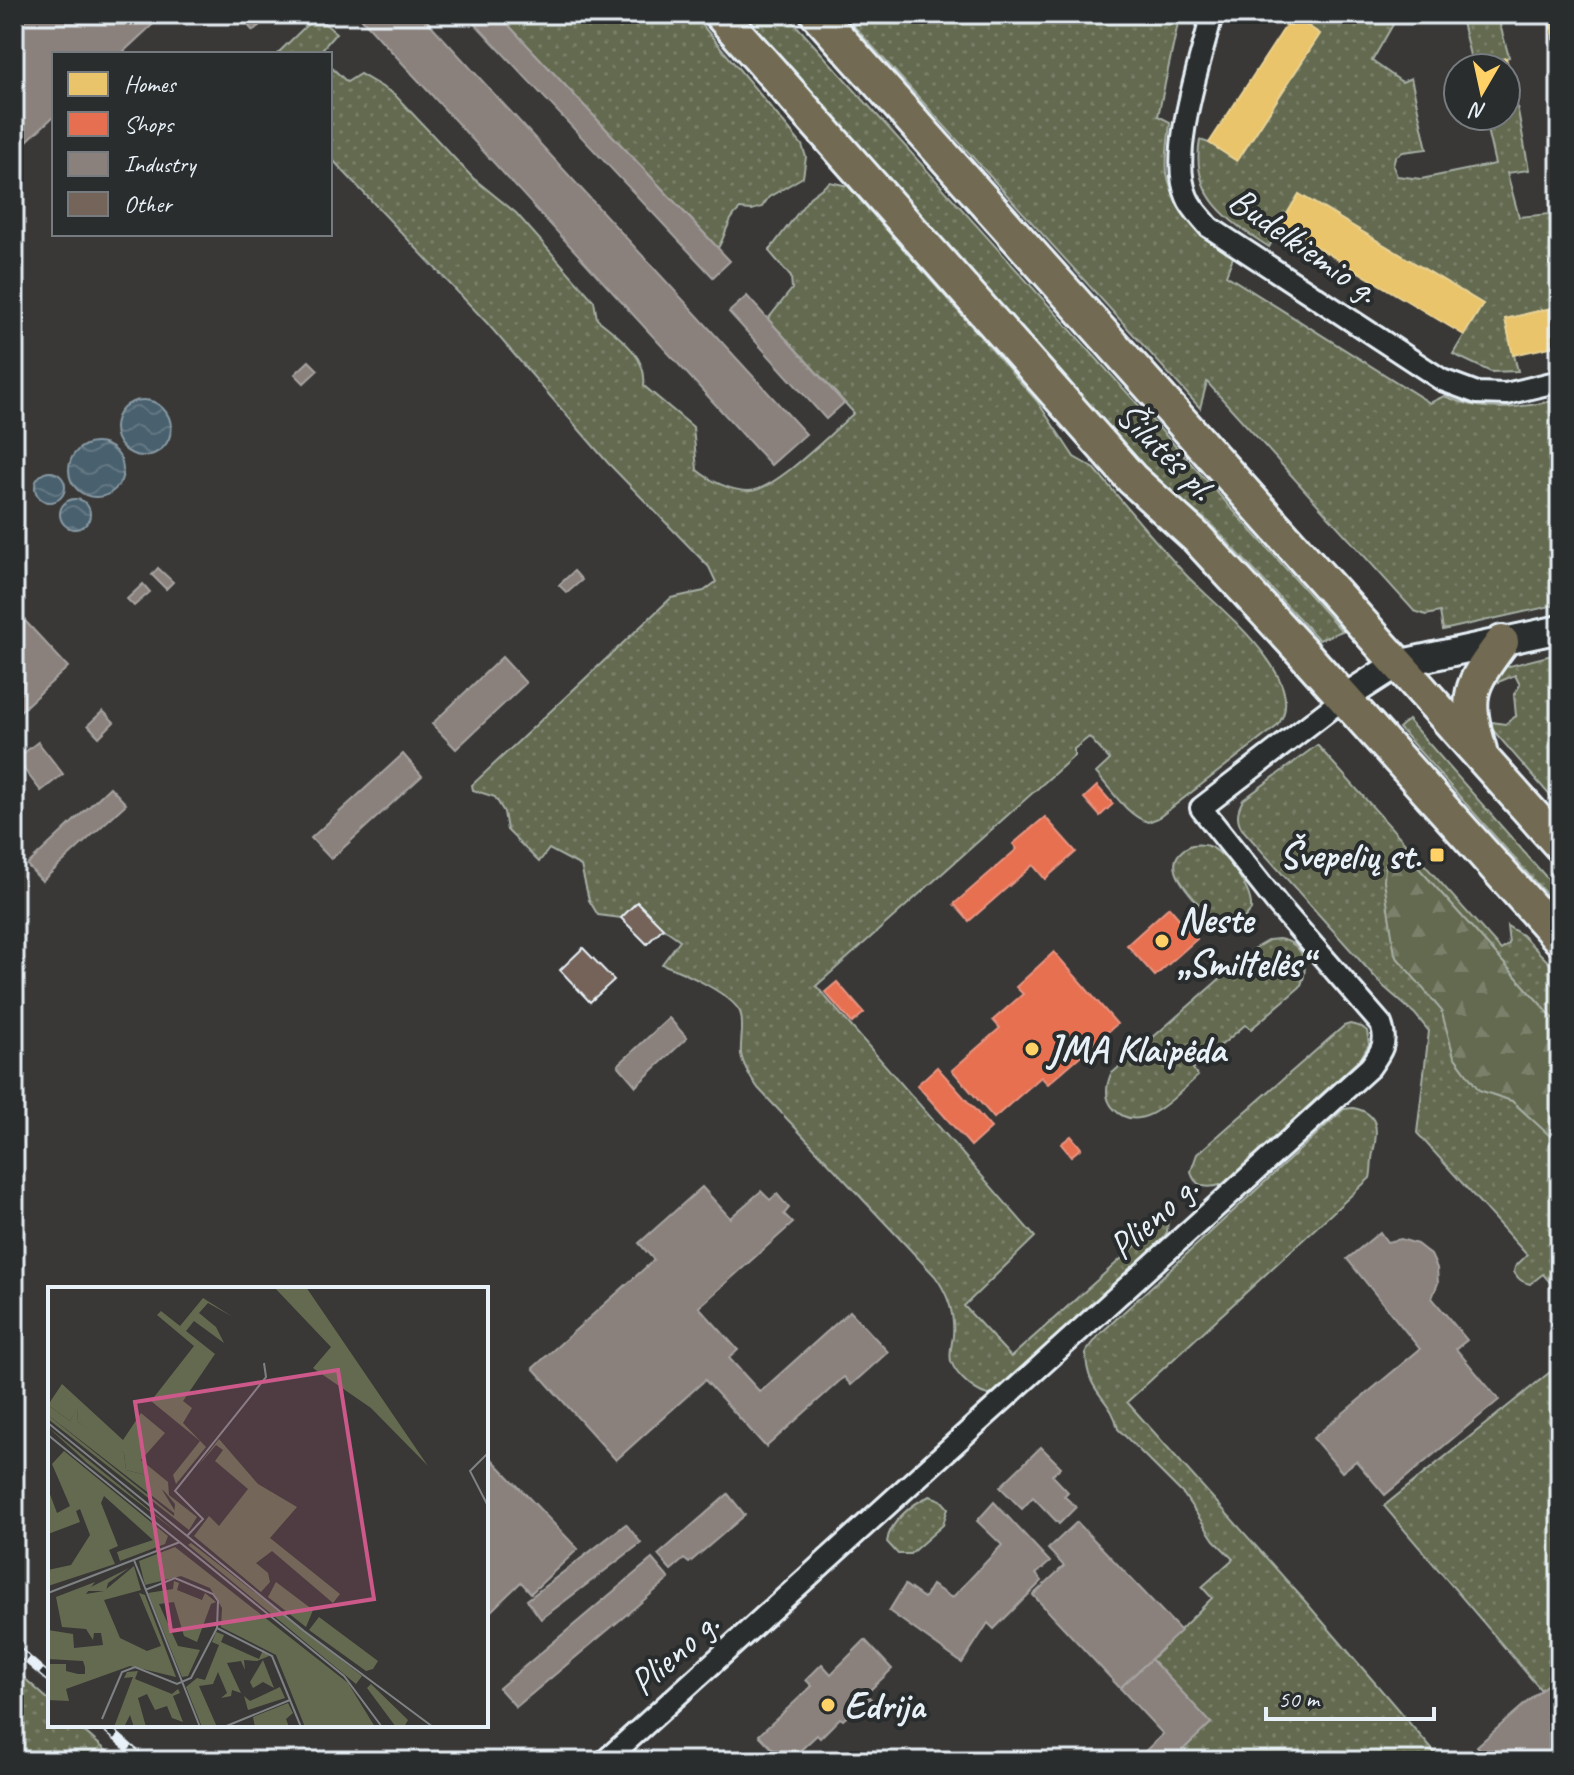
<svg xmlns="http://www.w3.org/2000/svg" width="1574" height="1775" font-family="Caveat,sans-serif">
  <defs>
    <pattern id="grass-dots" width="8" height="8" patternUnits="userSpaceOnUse" patternTransform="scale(2)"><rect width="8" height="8" fill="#646a50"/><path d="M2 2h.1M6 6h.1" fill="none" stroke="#7a806a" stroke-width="1.8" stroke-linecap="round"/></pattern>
    <pattern id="forest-firs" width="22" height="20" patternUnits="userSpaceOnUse" patternTransform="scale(2)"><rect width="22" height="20" fill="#646a50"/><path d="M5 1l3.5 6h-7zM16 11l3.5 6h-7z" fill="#7a806a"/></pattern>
    <pattern id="water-waves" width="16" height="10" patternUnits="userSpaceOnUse" patternTransform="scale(2)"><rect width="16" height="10" fill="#4a616e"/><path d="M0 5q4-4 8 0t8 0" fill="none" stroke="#647883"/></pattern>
  </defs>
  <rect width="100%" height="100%" fill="#393837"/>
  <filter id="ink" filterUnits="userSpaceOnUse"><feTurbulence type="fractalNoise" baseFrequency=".0125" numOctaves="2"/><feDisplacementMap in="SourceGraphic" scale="16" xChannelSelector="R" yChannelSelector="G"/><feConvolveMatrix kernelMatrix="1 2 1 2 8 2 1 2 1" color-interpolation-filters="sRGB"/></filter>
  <g filter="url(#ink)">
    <!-- grass -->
    <g fill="url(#grass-dots)" stroke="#a6aea4" stroke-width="2">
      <path d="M498,14H693L802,145L806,157L803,177L769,197L762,207L752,210L740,209C728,218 726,235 718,248Z"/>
      <path d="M735,14H786L1342,631L1319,640L1209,522L1146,477Z"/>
      <path d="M843,14H1180L1158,116L1170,122C1169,138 1165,157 1167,173C1174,211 1204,236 1233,257L1226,275L1430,403L1444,396C1484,413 1512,409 1553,401L1560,417V604L1443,630L1440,612L1426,615L1414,611L1207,382L1200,408Z"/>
      <path d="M1312,14H1399L1372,61L1402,82L1411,78L1427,149L1403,152L1395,157L1393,166L1397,176L1421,179L1495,164L1484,116H1506V85L1513,84L1529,170L1507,173L1519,217L1560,213V306L1505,319L1518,371L1491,372L1453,354L1483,304L1299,194L1269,247C1227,220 1190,196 1200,140L1209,143L1238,160L1320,34L1305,24Z"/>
      <path d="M1460,14H1497L1509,57L1481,65V68H1473Z"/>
      <path d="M316,16L336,33L318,54H277Z"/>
      <path d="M330,66L347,82L360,74L394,94L473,178L516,213L594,301L597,319C618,336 648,356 644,386L693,427L697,470C710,481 731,491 749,491C775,491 833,431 854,413L768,319L792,289L791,277L769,251L810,197L830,182L848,186L1037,401L1074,457L1095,469C1125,505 1155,542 1187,576C1215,605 1316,682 1276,727L1158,818L1148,822C1127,816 1111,789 1096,773L1110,760L1089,737L1074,749V756L816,986L1035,1237L964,1306L1011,1357L1168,1217L1167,1232L1159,1244L1008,1385L994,1395C979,1397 956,1376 951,1361C949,1353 952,1344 953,1336C955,1313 948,1294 935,1276L758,1088C751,1078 743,1066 741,1054C740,1041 744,1028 741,1015C737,996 681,971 662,964L680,940L663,928L637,902L621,918L598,915L589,900L581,866L549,849L539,862L507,830L504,812L495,797L473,790L472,785L671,598L704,591L716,582L709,567L608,463L487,323L330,157Z"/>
      <path d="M1560,653V807L1485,721L1505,724L1516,716L1514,695L1520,685L1515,675L1496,683L1483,684L1490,671Z"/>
      <path d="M1408,720L1560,893V910L1399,728Z"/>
      <path d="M1317,745L1501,950L1509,944L1507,926L1522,935L1560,974V1026L1416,865L1422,984L1442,1010L1454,1056L1479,1090L1512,1101L1560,1145V1294L1543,1274L1530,1284C1522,1282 1519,1280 1514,1272L1515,1267L1527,1255L1417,1133L1429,1031L1415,1014L1383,986L1242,829C1236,818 1237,811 1243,800Z"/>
      <path d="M1192,845C1199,844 1205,844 1211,847C1228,856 1253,891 1251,910L1240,923C1233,925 1228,926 1221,923C1210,919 1204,910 1197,902C1182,885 1159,859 1192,845Z"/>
      <path d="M1279,939C1304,943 1310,966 1300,987L1251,1029L1245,1025L1193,1069L1198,1076C1178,1093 1141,1138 1114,1109C1104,1099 1106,1086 1111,1074L1255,948L1269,940Z"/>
      <path d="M1350,1024L1362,1027L1367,1031L1369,1044L1361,1058L1223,1184C1209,1189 1194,1188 1191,1171L1197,1154L1344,1026Z"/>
      <path d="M1353,1108C1380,1113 1378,1131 1373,1153C1371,1161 1372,1170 1370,1178L1127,1402L1304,1600L1442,1761H1171L1211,1723L1151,1659L1212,1598L1202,1587L1233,1559L1214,1540L1184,1495L1118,1429C1112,1397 1086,1395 1086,1352L1100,1334L1344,1109Z"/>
      <path d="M1560,1364V1674L1541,1690L1384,1506Z"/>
      <path d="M930,1496L941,1500L948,1508L943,1525L910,1554H898L887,1542C889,1523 912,1503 930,1496Z"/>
      <path d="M14,1669L50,1701V1725H77L118,1761H14Z"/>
    </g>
    <!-- forest -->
    <path fill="url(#forest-firs)" stroke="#a6aea4" stroke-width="2" d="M1399,859L1416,865L1560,1026V1145L1512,1101L1479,1090L1454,1056L1441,1010L1395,955L1384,881L1385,865Z"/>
    <!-- water -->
    <g fill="url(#water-waves)" stroke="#899ba5" stroke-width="2">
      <circle cx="143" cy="428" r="28"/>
      <circle cx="96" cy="470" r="27"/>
      <circle cx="50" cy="487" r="15"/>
      <circle cx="75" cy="514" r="15"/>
    </g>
    <!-- homes -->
    <g fill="#e9c46a" stroke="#e9d295" stroke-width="2">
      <path d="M1285,14H1312L1305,24L1320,34L1237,161L1209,143L1291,18Z"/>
      <path d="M1548,14H1560V67Z"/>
      <path d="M1506,58L1513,84L1506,85V68H1481L1480,65Z"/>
      <path d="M1299,194L1483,304L1464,335L1280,225Z"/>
      <path d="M1560,306V345L1513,355L1505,319Z"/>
    </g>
    <!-- shops -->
    <g fill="#e76f51" stroke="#e79683" stroke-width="2">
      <path d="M1097,786L1113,804L1100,816L1084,798Z"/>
      <path d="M1045,817L1076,852L1045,879L1033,865L969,921L954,904L1017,849L1013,844Z"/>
      <path d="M1169,907L1197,939L1155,976L1127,945Z"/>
      <path d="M1054,952L1117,1024L1048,1084L1041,1077L994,1118L952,1070L1000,1028L993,1020L1023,994L1016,987Z"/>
      <path d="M837,982L864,1013L852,1023L825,992Z"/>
      <path d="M937,1067L991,1128L971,1146L917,1085Z"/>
      <path d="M1071,1136L1081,1148L1071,1156L1061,1144Z"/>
    </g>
    <!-- industry -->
    <g fill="#8a817c" stroke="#a6a3a1" stroke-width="2">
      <path d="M14,14H164L121,54H54V116L14,153Z"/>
      <path d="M238,14H272L253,31Z"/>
      <path d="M368,14H421L806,434L771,465L362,19Z"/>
      <path d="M466,14H498L730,261L713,277Z"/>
      <path d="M747,296L844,403L826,419L729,312Z"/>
      <path d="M309,361L318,370L304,383L295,374Z"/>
      <path d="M158,568L173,582L166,589L152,575Z"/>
      <path d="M574,571L582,580L567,593L559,585Z"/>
      <path d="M143,584L150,592L134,606L127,599Z"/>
      <path d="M14,609L68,667L14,717Z"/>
      <path d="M502,657L526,683L456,749L432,724Z"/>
      <path d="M103,711L114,722L99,737L88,725Z"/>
      <path d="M38,742L63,774L41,791L16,759Z"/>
      <path d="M403,754L422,776L331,859L311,838Z"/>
      <path d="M110,787L126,804L42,881L27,865Z"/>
      <path d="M669,1018L687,1038L636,1086L618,1065Z"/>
      <path d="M702,1187L730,1218L761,1191L770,1200L777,1194L789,1208L784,1214L793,1223L699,1307L738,1350L729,1358L760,1392L850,1311L888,1352L851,1385L844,1377L766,1447L705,1380L616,1460L533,1368L654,1260L639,1243Z"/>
      <path d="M1380,1232L1387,1242L1401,1239L1417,1244L1431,1255L1437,1268L1438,1283L1432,1298L1467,1340L1456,1349L1499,1400L1385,1495L1356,1461L1342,1472L1313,1438L1420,1349L1347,1259Z"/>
      <path d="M1041,1447L1061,1467L1052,1475L1068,1492L1064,1496L1076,1507L1059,1524L1033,1497L1022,1509L1000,1487Z"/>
      <path d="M486,1453L578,1549L531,1593L521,1582L486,1616Z"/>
      <path d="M728,1494L745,1515L689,1563L684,1559L671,1570L658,1555Z"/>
      <path d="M994,1502L1050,1562L1036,1574L1042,1581L994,1629L988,1623L962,1663L889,1611L905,1585L924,1598L932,1585L952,1598L1002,1545L977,1521Z"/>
      <path d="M1077,1522L1181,1631L1120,1688L1033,1595L1064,1566L1048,1549Z"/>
      <path d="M626,1524L641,1543L541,1619L527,1600Z"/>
      <path d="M652,1559L669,1579L516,1707L499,1688Z"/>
      <path d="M865,1640L892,1669L866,1694L871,1699L855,1714L853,1711L843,1720L840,1718L820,1738L817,1735L789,1761H784L759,1735L812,1686L806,1680L822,1664L831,1674Z"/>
      <path d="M1151,1659L1211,1723L1171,1761H1135L1163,1734L1120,1688Z"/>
      <path d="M1550,1682L1560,1693V1706L1556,1709L1560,1713V1761H1490L1477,1746Z"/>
    </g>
    <!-- building -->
    <g fill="#74645a" stroke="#e8f1f8" stroke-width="2">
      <path d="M637,902L663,928L647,944L621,918Z"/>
      <path d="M583,948L614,980L590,1002L560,970Z"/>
    </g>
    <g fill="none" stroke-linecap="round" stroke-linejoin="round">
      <!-- minor casing -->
      <g stroke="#e8f1f8" stroke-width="26">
        <g id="minor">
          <path d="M1212,14C1201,61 1168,153 1187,197C1191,208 1202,218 1209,227L1442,380L1477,393L1506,394L1560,381"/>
          <path d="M605,1761L1370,1067C1381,1052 1388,1042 1381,1024L1278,905L1201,808L1344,698"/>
        </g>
      </g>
      <!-- tertiary casing -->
      <g stroke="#e8f1f8" stroke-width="32">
        <path id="tertiary" d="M1344,698L1397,664L1560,629"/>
      </g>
      <!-- primary casing -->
      <g stroke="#e8f1f8" stroke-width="38">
        <g id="primary">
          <path d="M720,14L1132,479L1197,538L1307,657L1560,939"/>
          <path d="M817,14L1560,845"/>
          <path d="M1480,750C1464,696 1469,686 1502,642"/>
        </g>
      </g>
      <!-- minor -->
      <use href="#minor" stroke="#2a2d2e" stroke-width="20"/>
      <!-- tertiary -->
      <use href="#tertiary" stroke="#2a2d2e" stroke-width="26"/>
      <!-- primary -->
      <use href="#primary" stroke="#736b52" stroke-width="32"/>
      <!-- rail casing -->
      <g stroke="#e8f1f8" stroke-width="9">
        <g id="rail">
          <path d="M14,1648L50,1679"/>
          <path d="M103,1725L144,1761"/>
        </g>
      </g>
      <!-- rail -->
      <use href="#rail" stroke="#2a2d2e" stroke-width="6" stroke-dasharray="18" stroke-linecap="butt"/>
    </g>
  </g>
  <!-- markers -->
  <g fill="#ffd166" stroke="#2a2d2e" stroke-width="3">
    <rect x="1429" y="847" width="16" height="16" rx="4"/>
    <circle cx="1162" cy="941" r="8"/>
    <circle cx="1032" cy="1049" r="8"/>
    <circle cx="828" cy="1705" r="8"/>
  </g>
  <g text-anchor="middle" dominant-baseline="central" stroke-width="8" stroke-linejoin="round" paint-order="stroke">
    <!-- street labels -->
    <g font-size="38" fill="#e8f1f8" stroke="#2a2d2e">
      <text transform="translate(1304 245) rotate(35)">Budelkiemio g.</text>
      <text transform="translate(1166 451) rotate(45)">Šilutės pl.</text>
      <text transform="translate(1153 1217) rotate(-42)">Plieno g.</text>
      <text transform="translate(674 1653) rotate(-42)">Plieno g.</text>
    </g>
    <!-- poi labels -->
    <g font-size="38" font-weight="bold" fill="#e8f1f8" stroke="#2a2d2e" text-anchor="start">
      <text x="1421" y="855" text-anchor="end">Švepelių st.</text>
      <text x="1178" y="919">Neste<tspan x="1178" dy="44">„Smiltelės“</tspan></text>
      <text x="1048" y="1049">JMA Klaipėda</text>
      <text x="844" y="1705">Edrija</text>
    </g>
  </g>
  <!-- overview -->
  <g transform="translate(48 1287)">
    <rect width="440" height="440" fill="#393837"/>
    <path d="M226,0H258L380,179L323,121L265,81L283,60ZM155,11L185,30L160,16L151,26L168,40L176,56L146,34L138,44L167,67L135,114L144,121L135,136L158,160L128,197L125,188L152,154L103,114L146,59L109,28L113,24L132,39ZM14,97L75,153L93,126L117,146L93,173L120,195L121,208L149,230L141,243L0,132V128L126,229L127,217L117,205L94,187L78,183L76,166L30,135L29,122L22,134L0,118ZM0,140L131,247L39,176ZM171,152L210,197L249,220L222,251L292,307L285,316L224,264L208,276L220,286L222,295L213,305L146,249L161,229L171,239L200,202L167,174L175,163L168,158L150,179ZM16,164L120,249L117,257L72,274L69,265L105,253L56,209L53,216L70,259L61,263L67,277L0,299V283L23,278L42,248L32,222L28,224L32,235L0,247V202L9,226L22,219L4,177ZM143,256L314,389L308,397L140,258ZM127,260L300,396L327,440H257L228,368L173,340L174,321L162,301L133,289L97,298L91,274ZM86,279L93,303L56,313L72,351L99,364L113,359L91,306L97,308L128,390L82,379L18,402L21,414L0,413V377H18V384L30,387H37V380L35,374L0,372V343L25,347L26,361L55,358L53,346H46L45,353L38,342L14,340L8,310L47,295L38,307L56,304ZM126,294L131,296L129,303L154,313L157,306L168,315L163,317L149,355L136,349L126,315L111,317L130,359L152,363L140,389L134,390L100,306L125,302ZM228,295L265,323L258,340L220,310ZM271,330L330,374L325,382L318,384L261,343ZM168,345L176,348L173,355L211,372L215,363L221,369L209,374L196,373L197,383L193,374L179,376L193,406L184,403L183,409L173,411L179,406L170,385L165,397L151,399L169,440H154L138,400L149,391L157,393L171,358L164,355ZM215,373L226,401L215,395L205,401L202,395ZM90,384L87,392L124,407L130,402L132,406L125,409L135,435L124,431L119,419L107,423L99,407L90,411L98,440H86L82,428L76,440H66L85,390L76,391L79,385ZM323,397L360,433L356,440H348L319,401ZM232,400L237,411L200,423L196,409L202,414ZM240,416L245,426L238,432L241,440H207L205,430Z" fill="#646a50"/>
    <path d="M0,118L22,134L29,121L30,135L47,145L57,143L61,154L76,166L78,183L94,187L113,201L130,229L0,128ZM81,281L60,296L58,304H35Z" fill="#646a50"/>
    <path fill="none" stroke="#7f8284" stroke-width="2" d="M0,136L256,344L385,440M0,148L296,389L334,440M440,166L422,184L440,219M139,249L155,232L127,204L218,90L216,76M86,273L152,440M0,306L132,255M169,341L224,369L253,440M54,432L74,385L87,380L129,397L143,391L169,341L170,314L165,307L127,291L97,303M176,440L242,413"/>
    <path fill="#cd598a" fill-opacity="0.15" stroke="#cd598a" stroke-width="4" d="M290,83L326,312L123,344L87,115Z"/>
    <rect width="440" height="440" fill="none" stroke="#e8f1f8" stroke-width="4"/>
  </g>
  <!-- margin -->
  <rect width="1574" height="1775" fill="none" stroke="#2a2d2e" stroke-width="48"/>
  <rect x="24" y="24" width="1526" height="1727" fill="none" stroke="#e8f1f8" stroke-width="3" filter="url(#ink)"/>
  <!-- legend -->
  <rect x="52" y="52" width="280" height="184" fill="#2a2d2e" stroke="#767b7f" stroke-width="2"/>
  <rect x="68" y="72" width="40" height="24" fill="#e9c46a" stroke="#767b7f" stroke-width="2"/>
  <text x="124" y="92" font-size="24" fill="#e8f1f8">Homes</text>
  <rect x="68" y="112" width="40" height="24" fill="#e76f51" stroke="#767b7f" stroke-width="2"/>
  <text x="124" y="132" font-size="24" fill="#e8f1f8">Shops</text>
  <rect x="68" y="152" width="40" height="24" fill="#8a817c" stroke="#767b7f" stroke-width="2"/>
  <text x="124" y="172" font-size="24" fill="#e8f1f8">Industry</text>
  <rect x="68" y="192" width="40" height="24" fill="#74645a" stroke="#767b7f" stroke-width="2"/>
  <text x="124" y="212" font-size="24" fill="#e8f1f8">Other</text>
  <!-- north arrow -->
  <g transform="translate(1482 92) rotate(189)"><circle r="38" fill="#2a2d2e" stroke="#767b7f" stroke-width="2"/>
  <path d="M0-6L14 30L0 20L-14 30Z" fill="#ffd166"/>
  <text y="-12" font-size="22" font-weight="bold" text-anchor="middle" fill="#e8f1f8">N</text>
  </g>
  <!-- scale -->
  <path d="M1266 1707v12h168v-12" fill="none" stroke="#e8f1f8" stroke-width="4"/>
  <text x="1278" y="1707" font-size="24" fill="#e8f1f8" stroke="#2a2d2e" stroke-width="6" paint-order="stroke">50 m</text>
</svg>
